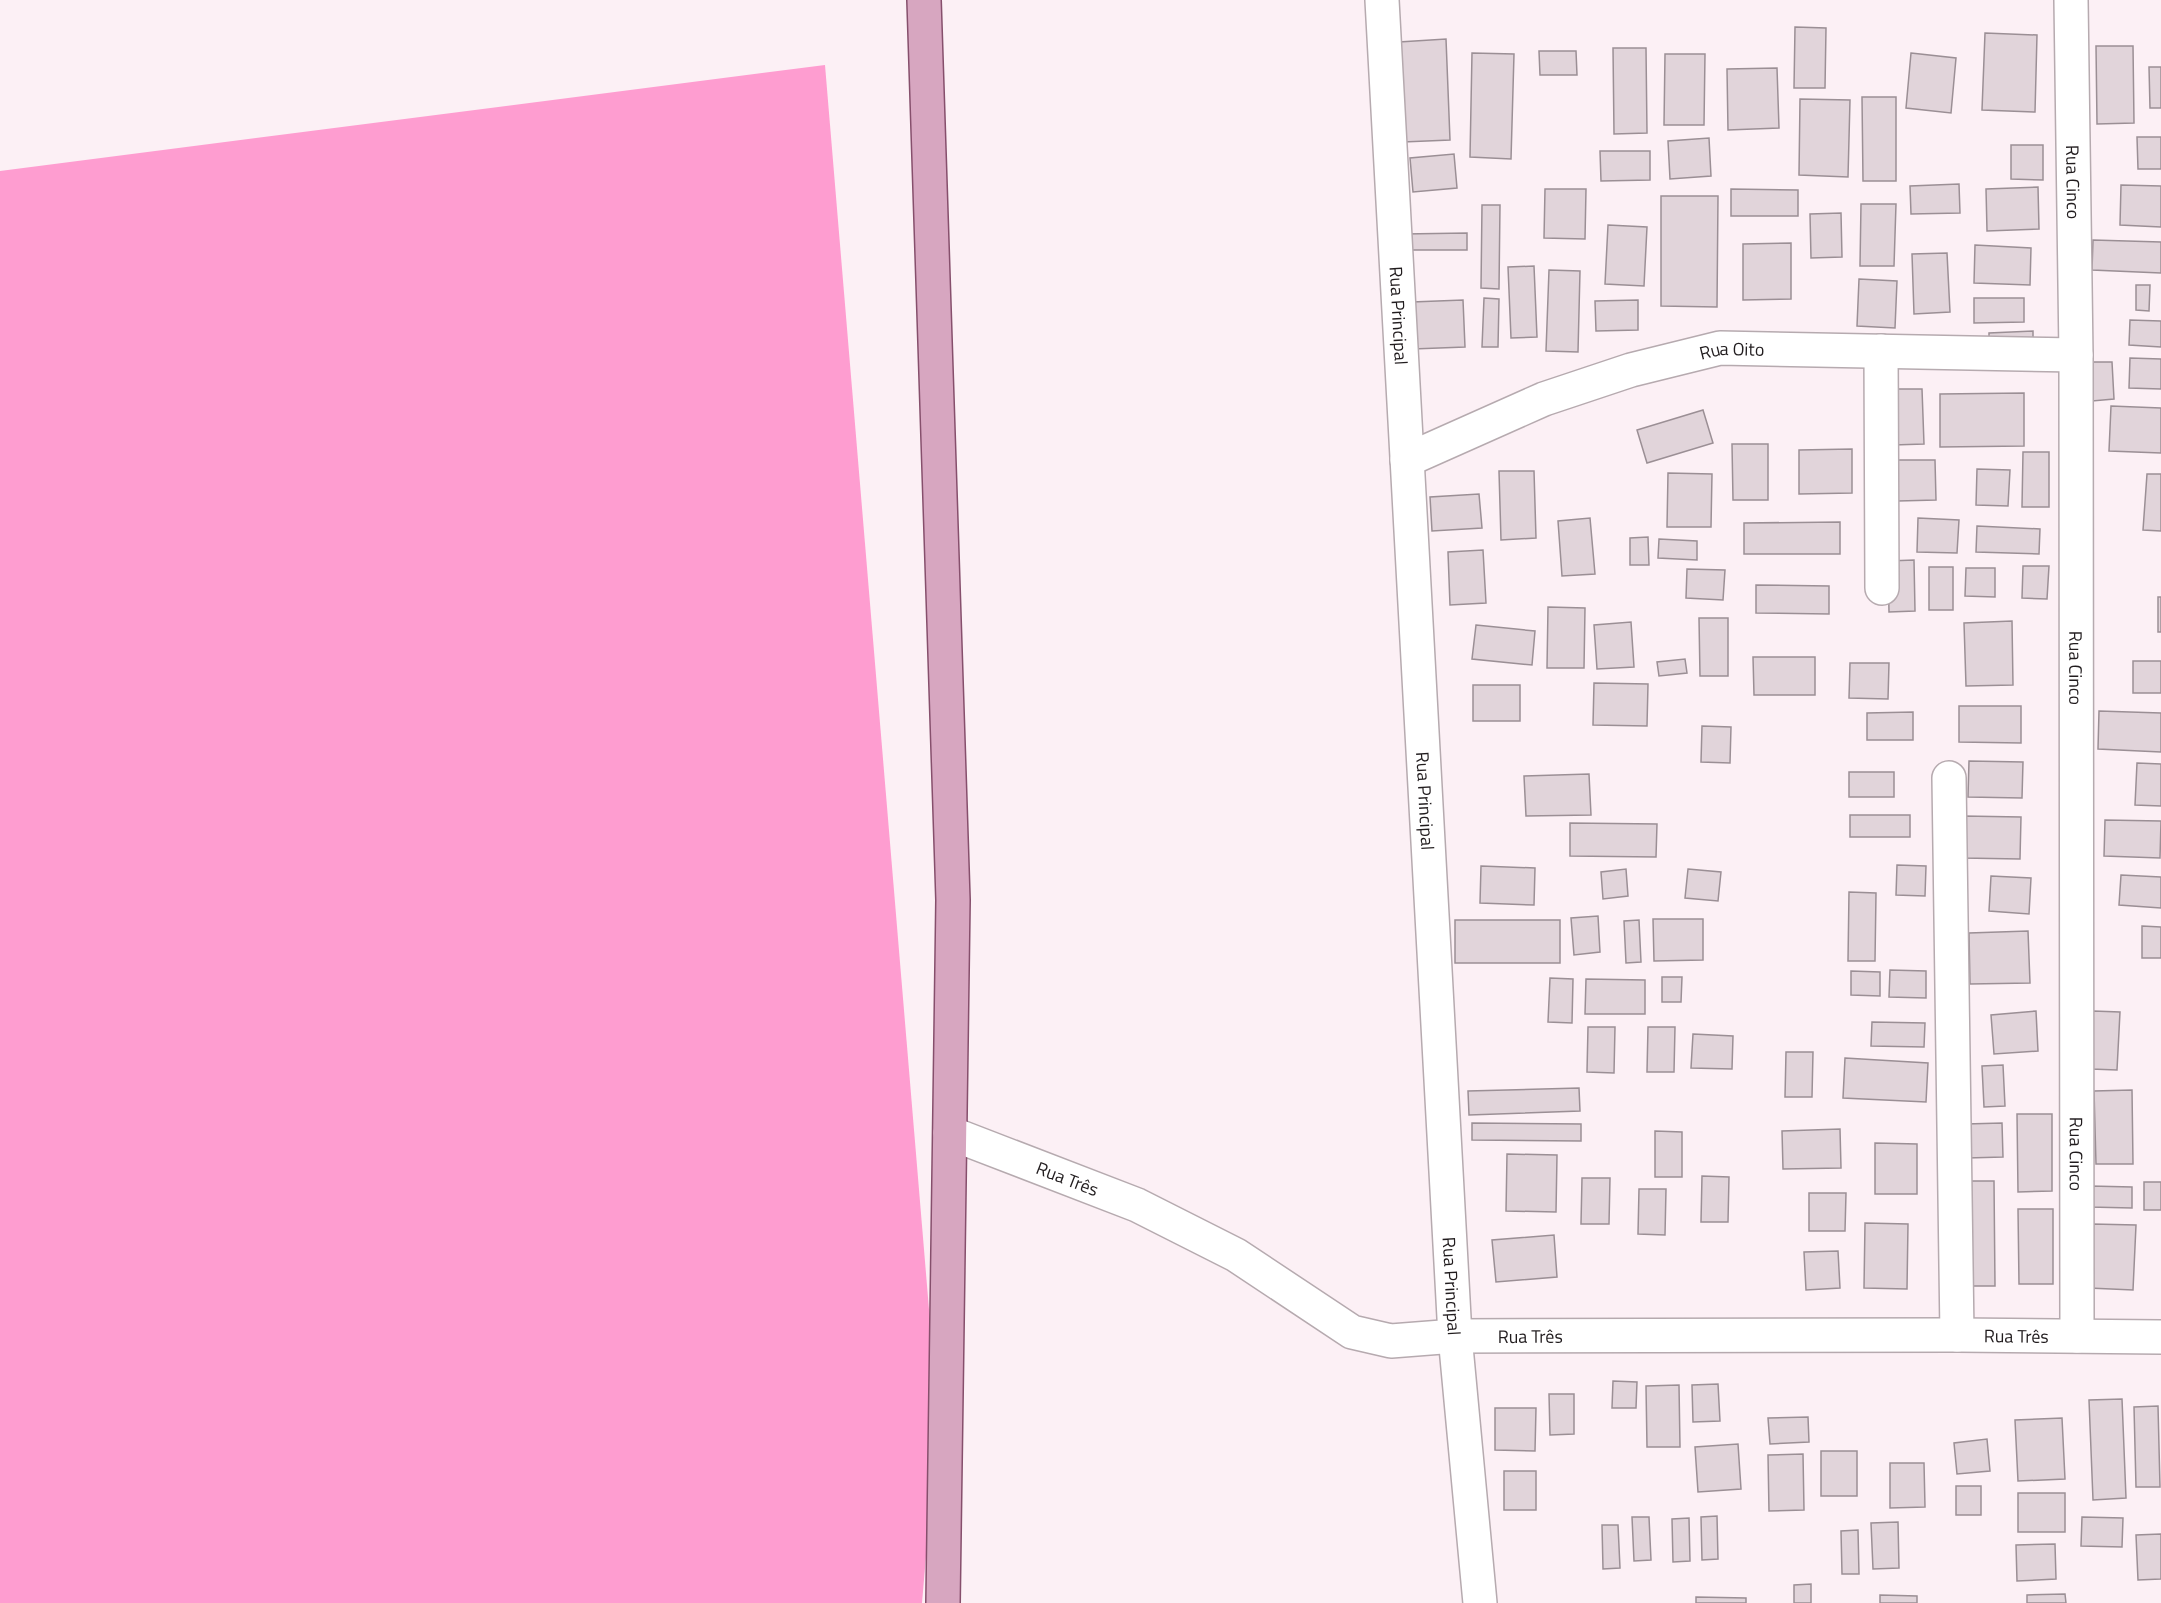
<svg xmlns="http://www.w3.org/2000/svg" width="2161" height="1603" font-family="'Titillium Web',sans-serif">
  <rect width="100%" height="100%" fill="#fcf0f5"/>
  <!-- forest -->
  <path fill="#fe9dd0" d="M825,65L938,1417L922,1603H0V171Z"/>
  <!-- building -->
  <g fill="#e1d4da" stroke="#9b8f95" stroke-width="1.5">
    <path d="M1795,27L1826,28L1825,88H1794Z"/>
    <path d="M1985,33L2037,35L2035,112L1982,110Z"/>
    <path d="M1446,39L1450,140L1403,142L1399,42Z"/>
    <path d="M2096,46H2133L2134,123L2097,124Z"/>
    <path d="M1613,48H1646L1647,133L1614,134Z"/>
    <path d="M1539,51H1576L1577,75H1540Z"/>
    <path d="M1472,53L1514,54L1511,159L1470,157Z"/>
    <path d="M1911,53L1956,58L1951,113L1906,108Z"/>
    <path d="M1665,54H1705L1704,125H1664Z"/>
    <path d="M2149,67H2161V108H2150Z"/>
    <path d="M1777,68L1779,128L1728,130L1727,69Z"/>
    <path d="M1862,97H1896V181H1863Z"/>
    <path d="M1800,99L1850,100L1848,177L1799,175Z"/>
    <path d="M2137,137H2161V169H2138Z"/>
    <path d="M1709,138L1711,176L1670,179L1668,141Z"/>
    <path d="M2011,145H2043V180L2011,179Z"/>
    <path d="M1600,151H1650V180L1601,181Z"/>
    <path d="M1454,154L1457,188L1413,192L1410,158Z"/>
    <path d="M1959,184L1960,213L1911,214L1910,186Z"/>
    <path d="M2121,185L2161,186V227L2120,225Z"/>
    <path d="M2038,187L2039,229L1987,231L1986,189Z"/>
    <path d="M1545,189H1586L1585,239L1544,238Z"/>
    <path d="M1731,189L1798,190V216H1731Z"/>
    <path d="M1661,196H1718L1717,307L1661,306Z"/>
    <path d="M1861,204H1896L1894,266H1860Z"/>
    <path d="M1482,205H1500L1499,289L1481,288Z"/>
    <path d="M1841,213L1842,257L1811,258L1810,214Z"/>
    <path d="M1608,225L1647,227L1644,286L1605,284Z"/>
    <path d="M1467,233V250H1403L1404,234Z"/>
    <path d="M2093,240L2161,242V273L2092,270Z"/>
    <path d="M1791,243V299L1743,300V244Z"/>
    <path d="M1975,245L2031,248L2030,285L1974,283Z"/>
    <path d="M1947,253L1950,312L1914,314L1912,254Z"/>
    <path d="M1534,266L1537,337L1511,338L1508,267Z"/>
    <path d="M1549,270L1580,271L1578,352L1546,351Z"/>
    <path d="M1859,279L1897,281L1895,328L1857,326Z"/>
    <path d="M2136,285H2150L2149,311L2136,310Z"/>
    <path d="M1484,298L1499,299L1498,347H1482Z"/>
    <path d="M1974,298H2024V322L1974,323Z"/>
    <path d="M1463,300L1465,347L1413,349L1412,302Z"/>
    <path d="M1638,300V330L1596,331L1595,301Z"/>
    <path d="M2130,320L2161,321V347L2129,345Z"/>
    <path d="M2033,331V347L1989,348V333Z"/>
    <path d="M2130,358L2161,359V389L2129,388Z"/>
    <path d="M2090,362H2112L2114,399L2092,401Z"/>
    <path d="M1891,389H1922L1924,444L1893,445Z"/>
    <path d="M2024,393V446L1940,447V394Z"/>
    <path d="M2111,406L2161,408V453L2109,451Z"/>
    <path d="M1703,410L1713,443L1647,463L1637,430Z"/>
    <path d="M1732,444H1768V500H1733Z"/>
    <path d="M1852,449V493L1799,494V450Z"/>
    <path d="M2023,452H2049V507H2022Z"/>
    <path d="M1897,460H1935L1936,500L1898,501Z"/>
    <path d="M1977,469L2010,470L2008,506L1976,505Z"/>
    <path d="M1499,471H1534L1536,538L1501,540Z"/>
    <path d="M1668,473L1712,474L1711,527H1667Z"/>
    <path d="M2147,474H2161V531L2143,530Z"/>
    <path d="M1479,494L1482,528L1432,531L1430,497Z"/>
    <path d="M1590,518L1595,574L1562,576L1558,521Z"/>
    <path d="M1918,518L1959,520L1957,553L1917,552Z"/>
    <path d="M1840,522V554H1744V523Z"/>
    <path d="M1977,526L2040,529L2039,554L1976,552Z"/>
    <path d="M1648,537L1649,565H1630V538Z"/>
    <path d="M1659,539L1697,541V560L1658,558Z"/>
    <path d="M1483,550L1486,603L1450,605L1448,552Z"/>
    <path d="M1914,560L1915,611L1889,612L1888,561Z"/>
    <path d="M2023,566H2049L2047,599L2022,598Z"/>
    <rect x="1929" y="567" width="24" height="43"/>
    <path d="M1966,568H1995V597L1965,596Z"/>
    <path d="M1687,569L1725,570L1723,600L1686,598Z"/>
    <path d="M1756,585L1829,586V614L1756,613Z"/>
    <rect x="2158" y="597" width="3" height="35"/>
    <path d="M1548,607L1585,608L1584,668H1547Z"/>
    <path d="M1699,618H1728V676H1700Z"/>
    <path d="M2012,621L2013,685L1966,686L1964,623Z"/>
    <path d="M1631,622L1634,667L1597,669L1594,625Z"/>
    <path d="M1476,625L1535,631L1532,665L1472,659Z"/>
    <path d="M1753,657H1815V695H1754Z"/>
    <path d="M1685,659L1687,673L1659,676L1657,662Z"/>
    <rect x="2133" y="661" width="28" height="32"/>
    <path d="M1850,663H1889L1888,699L1849,698Z"/>
    <path d="M1594,683L1648,684L1647,726L1593,725Z"/>
    <rect x="1473" y="685" width="47" height="36"/>
    <path d="M1959,706H2021V743L1959,742Z"/>
    <path d="M2099,711L2161,713V752L2098,749Z"/>
    <path d="M1913,712V740H1867V713Z"/>
    <path d="M1702,726L1731,727L1730,763L1701,762Z"/>
    <path d="M1969,761L2023,762L2022,798L1968,797Z"/>
    <path d="M2137,763L2161,764V806L2135,805Z"/>
    <rect x="1849" y="772" width="45" height="25"/>
    <path d="M1589,774L1591,815L1526,816L1524,776Z"/>
    <rect x="1850" y="815" width="60" height="22"/>
    <path d="M1963,816L2021,817L2020,859L1962,858Z"/>
    <path d="M2105,820L2161,821L2160,858L2104,856Z"/>
    <path d="M1570,823L1657,824L1656,857L1570,856Z"/>
    <path d="M1897,865L1926,866L1925,896L1896,895Z"/>
    <path d="M1481,866L1535,868L1534,905L1480,903Z"/>
    <path d="M1626,869L1628,896L1603,899L1601,872Z"/>
    <path d="M1688,869L1721,872L1718,901L1685,898Z"/>
    <path d="M2121,875L2161,877V908L2119,905Z"/>
    <path d="M1991,876L2031,878L2029,914L1989,911Z"/>
    <path d="M1849,892L1876,893L1875,961H1848Z"/>
    <path d="M1598,916L1600,952L1574,955L1571,918Z"/>
    <path d="M1653,919H1703V960L1654,961Z"/>
    <rect x="1455" y="920" width="105" height="43"/>
    <path d="M1639,920L1641,962L1626,963L1624,921Z"/>
    <path d="M2142,926L2161,927V958H2142Z"/>
    <path d="M2028,931L2030,983L1970,984L1969,933Z"/>
    <path d="M1890,970L1926,971V998L1889,997Z"/>
    <path d="M1851,971L1880,972V996L1851,995Z"/>
    <path d="M1662,977H1682L1681,1002H1662Z"/>
    <path d="M1550,978L1573,979L1572,1023L1548,1022Z"/>
    <path d="M1586,979L1645,980V1014H1585Z"/>
    <path d="M2036,1011L2038,1051L1994,1054L1991,1015Z"/>
    <path d="M2093,1011L2120,1012L2117,1070L2091,1069Z"/>
    <path d="M1872,1022L1925,1023L1924,1047L1871,1046Z"/>
    <path d="M1588,1027H1615L1614,1073L1587,1072Z"/>
    <path d="M1648,1027H1675L1674,1072H1647Z"/>
    <path d="M1693,1034L1733,1036L1732,1069L1691,1068Z"/>
    <path d="M1786,1052H1813L1812,1097H1785Z"/>
    <path d="M1845,1058L1928,1063L1926,1102L1843,1098Z"/>
    <path d="M2003,1065L2005,1106L1984,1107L1982,1066Z"/>
    <path d="M1579,1088L1580,1111L1469,1115L1468,1091Z"/>
    <path d="M2132,1090L2133,1164H2096L2094,1091Z"/>
    <path d="M2017,1114H2052V1191L2018,1192Z"/>
    <path d="M1472,1123L1581,1124V1141L1472,1140Z"/>
    <path d="M2002,1123L2003,1157L1967,1158L1966,1124Z"/>
    <path d="M1840,1129L1841,1168L1783,1169L1782,1131Z"/>
    <path d="M1655,1131L1682,1132V1177H1655Z"/>
    <path d="M1875,1143L1917,1144V1194H1875Z"/>
    <path d="M1507,1154L1557,1155L1556,1212L1506,1211Z"/>
    <path d="M1702,1176L1729,1177L1728,1222H1701Z"/>
    <path d="M1582,1178H1610L1609,1224H1581Z"/>
    <path d="M1965,1181H1994L1995,1286H1966Z"/>
    <rect x="2144" y="1182" width="17" height="28"/>
    <path d="M2090,1186L2132,1187V1208L2089,1207Z"/>
    <path d="M1639,1189H1666L1665,1235L1638,1234Z"/>
    <path d="M1809,1193H1846L1845,1231H1809Z"/>
    <path d="M2018,1209H2053V1284H2019Z"/>
    <path d="M1865,1223L1908,1224L1907,1289L1864,1288Z"/>
    <path d="M2092,1224L2136,1225L2133,1290L2089,1288Z"/>
    <path d="M1554,1235L1557,1277L1496,1282L1492,1240Z"/>
    <path d="M1838,1251L1840,1288L1806,1290L1804,1252Z"/>
    <path d="M1613,1381L1637,1382L1636,1408H1612Z"/>
    <path d="M1718,1384L1720,1421L1693,1422L1692,1385Z"/>
    <path d="M1679,1385L1680,1447H1647L1646,1386Z"/>
    <path d="M1549,1394H1574V1434L1550,1435Z"/>
    <path d="M2122,1399L2126,1498L2093,1500L2089,1400Z"/>
    <path d="M2158,1406L2160,1487H2136L2134,1407Z"/>
    <path d="M1495,1408H1536L1535,1451L1495,1450Z"/>
    <path d="M1808,1417L1809,1442L1770,1444L1768,1418Z"/>
    <path d="M2062,1418L2065,1479L2018,1481L2015,1420Z"/>
    <path d="M1987,1439L1990,1471L1957,1474L1954,1443Z"/>
    <path d="M1738,1444L1741,1489L1698,1492L1695,1447Z"/>
    <rect x="1821" y="1451" width="36" height="45"/>
    <path d="M1803,1454L1804,1510L1769,1511L1768,1455Z"/>
    <path d="M1890,1463H1924L1925,1507L1890,1508Z"/>
    <rect x="1504" y="1471" width="32" height="39"/>
    <rect x="1956" y="1486" width="25" height="29"/>
    <rect x="2018" y="1493" width="47" height="39"/>
    <path d="M1717,1516L1718,1559L1702,1560L1701,1517Z"/>
    <path d="M1632,1517H1649L1651,1560L1634,1561Z"/>
    <path d="M2082,1517L2123,1518L2122,1547L2081,1546Z"/>
    <path d="M1689,1518L1690,1561L1673,1562L1672,1519Z"/>
    <path d="M1898,1522L1899,1568L1873,1569L1871,1523Z"/>
    <path d="M1602,1525H1618L1620,1568L1603,1569Z"/>
    <path d="M1858,1530L1859,1574H1842L1841,1531Z"/>
    <path d="M2161,1534V1579L2138,1580L2136,1535Z"/>
    <path d="M2055,1544L2056,1579L2017,1581L2016,1545Z"/>
    <path d="M1811,1584V1603H1794V1585Z"/>
    <path d="M2065,1594L2066,1603H2027V1595Z"/>
    <path d="M1880,1595L1917,1596V1603H1880Z"/>
    <path d="M1696,1597L1746,1598V1603H1696Z"/>
  </g>
  <g fill="none" stroke-linecap="round" stroke-linejoin="round">
    <!-- minor casing -->
    <g stroke="#b6aaaf" stroke-width="36">
      <g id="minor">
        <path id="s1" d="M1382,0L1455,1336L1480,1603"/>
        <path id="s2" d="M2071,0L2076,355L2077,1336"/>
        <path d="M1881,351L1882,588"/>
        <path id="s3" d="M1407,460L1544,399L1631,370L1720,348L2076,355"/>
        <path d="M1949,778L1957,1335"/>
        <path id="s4" d="M950,1133L1137,1205L1236,1255L1352,1332L1391,1341L1455,1336L1957,1335L2161,1337"/>
      </g>
    </g>
    <!-- primary casing -->
    <g stroke="#864f6c" stroke-width="36">
      <path id="primary" d="M924,0L953,900L943,1603"/>
    </g>
    <!-- minor -->
    <use href="#minor" stroke="#fff" stroke-width="33"/>
    <!-- primary -->
    <use href="#primary" stroke="#d7a6c0" stroke-width="33"/>
  </g>
  <g text-anchor="middle" dominant-baseline="central" stroke-width="6" stroke-linejoin="round" paint-order="stroke">
    <!-- street labels -->
    <g font-size="18" fill="#211c1e" stroke="#fff">
      <text stroke="none"><textPath href="#s2" startOffset="182">Rua Cinco</textPath></text>
      <text stroke="none"><textPath href="#s1" startOffset="316">Rua Principal</textPath></text>
      <text stroke="none"><textPath href="#s3" startOffset="345">Rua Oito</textPath></text>
      <text stroke="none"><textPath href="#s2" startOffset="668">Rua Cinco</textPath></text>
      <text stroke="none"><textPath href="#s1" startOffset="802">Rua Principal</textPath></text>
      <text stroke="none"><textPath href="#s2" startOffset="1154">Rua Cinco</textPath></text>
      <text stroke="none"><textPath href="#s4" startOffset="126">Rua Três</textPath></text>
      <text stroke="none"><textPath href="#s1" startOffset="1288">Rua Principal</textPath></text>
      <text stroke="none"><textPath href="#s4" startOffset="1116">Rua Três</textPath></text>
      <text stroke="none"><textPath href="#s4" startOffset="630">Rua Três</textPath></text>
    </g>
  </g>
</svg>
